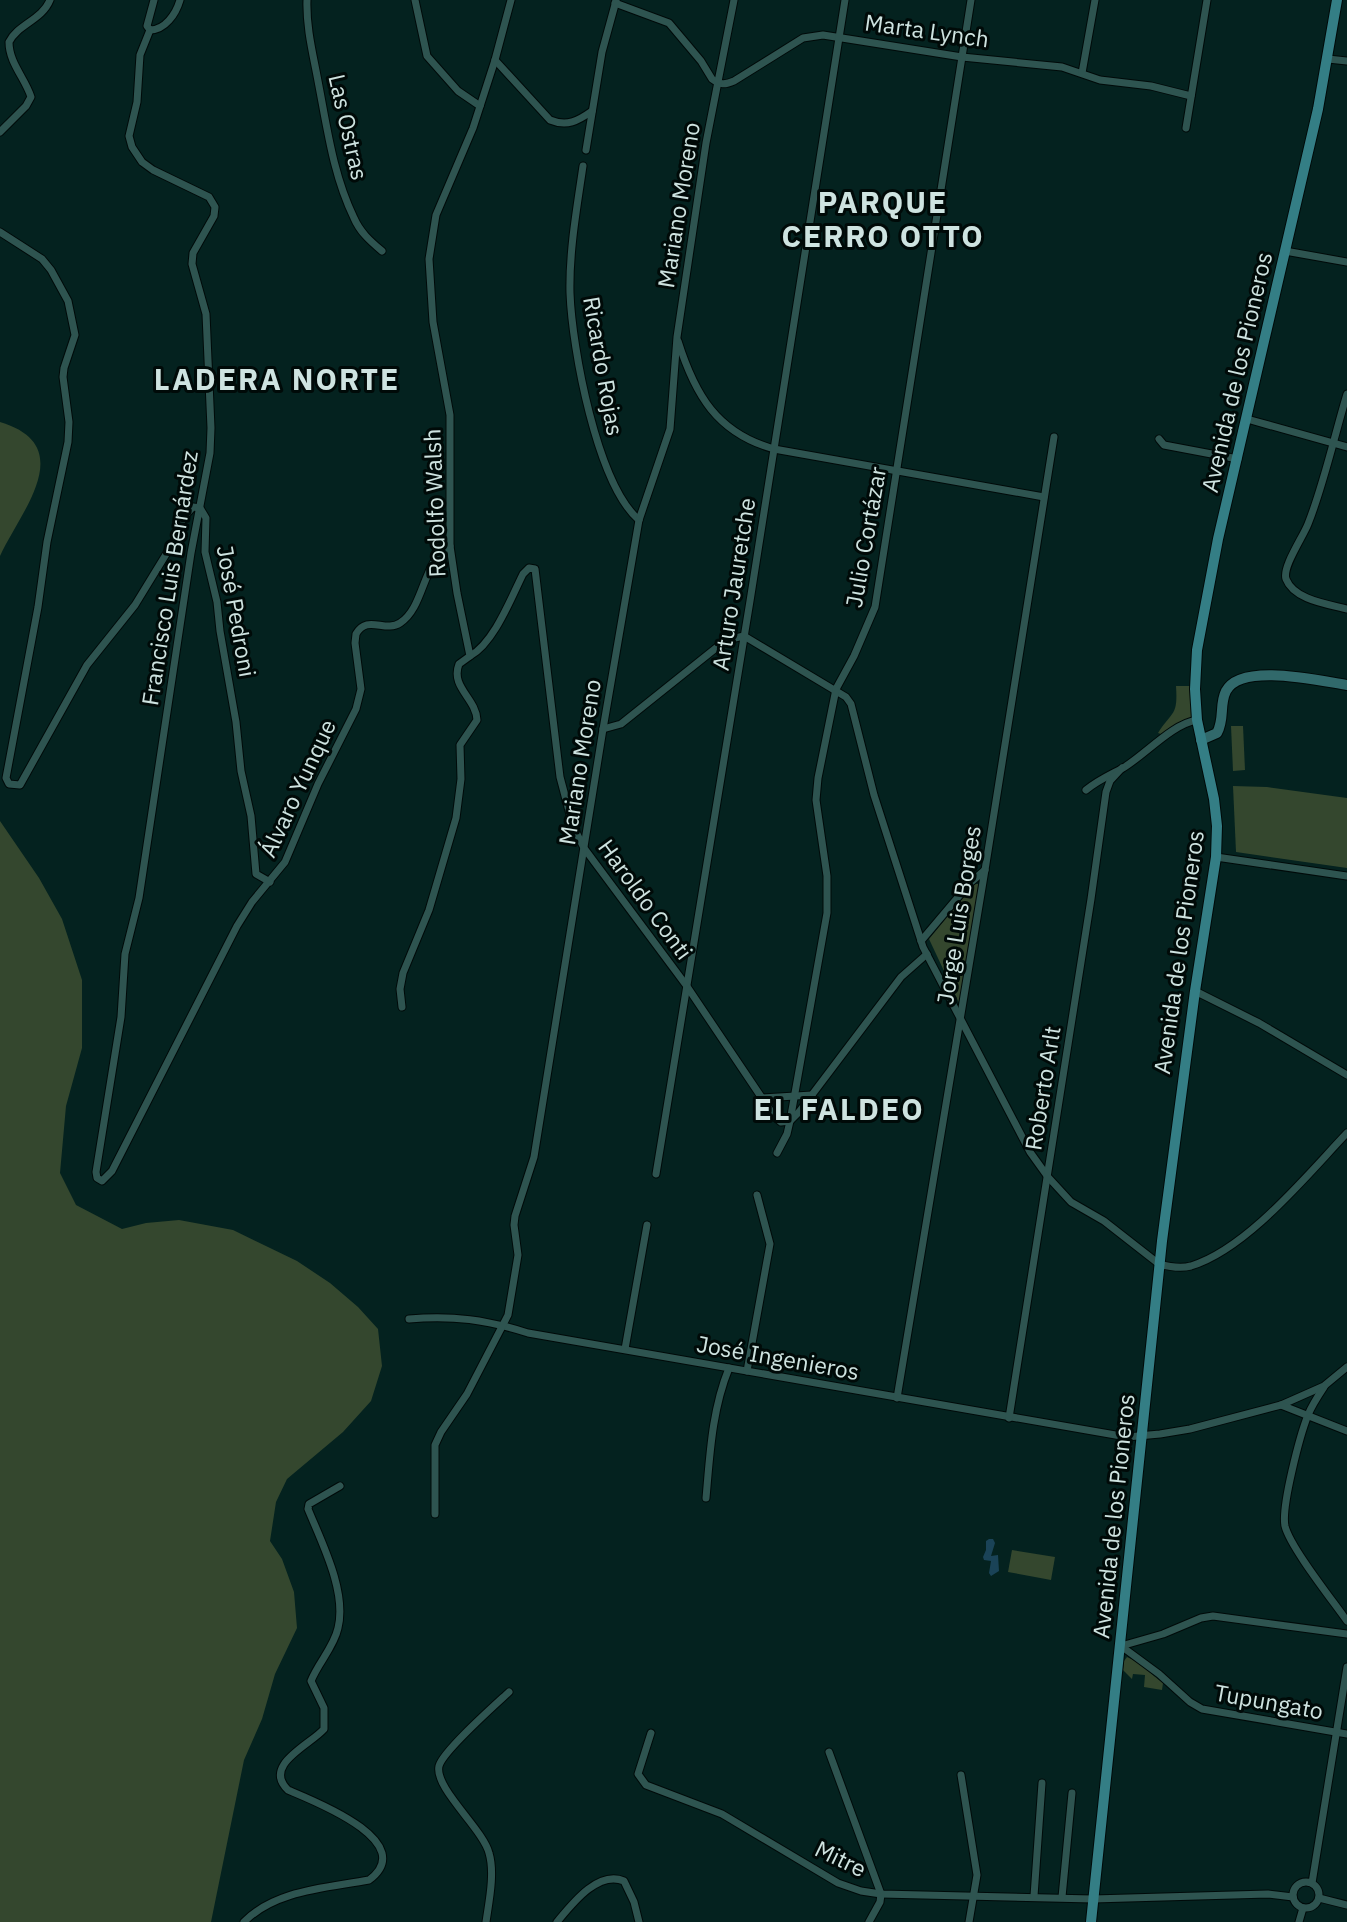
<svg xmlns="http://www.w3.org/2000/svg" width="1347" height="1922" font-family="'IBM Plex Sans',sans-serif">
  <rect width="100%" height="100%" fill="#04221f"/>
  <!-- green -->
  <g fill="#34472e">
    <path d="M0,422C80,446 20,512 0,556Z"/>
    <path d="M1176,686H1191L1193,718L1183,720L1164,735L1158,733C1173,710 1178,716 1176,686Z"/>
    <path d="M1231,726H1243L1245,770L1233,771Z"/>
    <path d="M1233,786L1267,787L1347,798V868L1236,852Z"/>
    <path d="M0,821L39,878L62,919L82,980V1048L66,1106L60,1173L76,1205L122,1229L146,1223L179,1220L233,1230L297,1261L330,1283L358,1307L378,1329L382,1366L371,1401L343,1432L287,1479L276,1502L270,1541L282,1559L294,1592L297,1628L275,1674L262,1719L244,1760L211,1922H0Z"/>
    <path d="M974,884H979L981,890L960,1005L929,939Z"/>
    <path d="M1012,1550L1055,1557L1051,1580L1008,1572Z"/>
    <path d="M1127,1657C1142,1663 1150,1674 1163,1683L1162,1690L1144,1687L1145,1675L1133,1674L1132,1679L1123,1670L1124,1661Z"/>
  </g>
  <!-- water -->
  <path fill="#1a4357" d="M989,1539H993L995,1543L991,1556L998,1555L999,1571L991,1576L989,1573L991,1561L984,1560L983,1557L986,1550V1541Z"/>
  <g fill="none" stroke-linecap="round" stroke-linejoin="round">
    <!-- minor casing -->
    <g stroke="#000a09" stroke-width="9">
      <g id="minor">
        <path d="M154,0L147,26L150,30C165,30 176,14 180,0"/>
        <path d="M307,0C306,27 313,54 318,81C327,127 333,175 354,218C360,232 370,241 382,251"/>
        <path d="M415,0L427,56L458,91L480,106"/>
        <path d="M615,3L669,23L701,61L712,79C720,85 725,85 734,81L803,38L823,35L962,57L1062,67L1100,80L1151,86L1191,96"/>
        <path d="M150,30L140,55L137,102L129,136L132,147L142,162L153,170L209,197L215,207L214,216L193,253L192,264L206,314L211,428L210,453L191,553L139,898L125,954L121,1017L96,1172L97,1178L102,1181L112,1171L237,926L252,902L285,862L318,784L356,709L361,689L355,643L356,634C367,614 385,633 400,623C425,607 422,561 450,546"/>
        <path d="M1328,59L1347,61"/>
        <path d="M495,60L550,120C567,127 578,121 592,111"/>
        <path d="M1082,73L1095,0"/>
        <path d="M1186,128L1207,0"/>
        <path d="M0,132L26,106L31,97C25,78 9,63 9,42C18,24 42,20 50,0"/>
        <path d="M586,150L602,52L616,1"/>
        <path d="M583,166C577,207 569,251 570,293C572,348 597,484 639,520"/>
        <path d="M0,232L42,259L51,270L68,301L75,335L64,368L63,377L69,422L68,442L47,542L38,607L6,778L9,784L20,785L87,665L135,605L176,538L183,518L193,507L200,508L206,518L205,552L217,602L220,631L236,722L241,771L251,816L256,874L270,882"/>
        <path d="M1285,251L1347,262"/>
        <path d="M678,341C695,395 717,433 774,449L1044,497"/>
        <path d="M1347,394C1334,437 1324,484 1308,524C1303,537 1282,567 1286,579C1294,600 1328,604 1347,609"/>
        <path d="M1247,419L1347,447"/>
        <path d="M1159,439L1164,445L1238,459"/>
        <path d="M470,656C494,643 511,598 523,574L529,568L535,569L560,777L573,826L584,848L686,985L774,1116L781,1122L790,1121L799,1112L901,977L927,954"/>
        <path d="M603,729L621,724L726,640L744,636L846,697L851,704L874,795L923,947L1030,1152L1048,1177L1071,1202L1104,1221L1159,1264C1170,1267 1180,1269 1191,1266C1247,1249 1307,1175 1347,1133"/>
        <path d="M1086,790C1098,780 1110,775 1123,768C1146,754 1172,724 1197,720"/>
        <path d="M1216,857L1347,876"/>
        <path d="M921,941L970,883L985,870"/>
        <path d="M1195,991L1259,1023L1347,1075"/>
        <path d="M402,1007L400,989L403,973L429,910L456,818L461,779L460,745L477,720C476,698 450,687 459,664L470,656L457,593L450,546V415L433,322L429,259L436,215L473,128L495,60L511,0"/>
        <path d="M761,1098L812,1095"/>
        <path d="M777,1153L787,1134L790,1121L827,913V876L816,800L818,778L836,689L854,656L875,607L971,0"/>
        <path d="M656,1174L750,601L845,0"/>
        <path d="M409,1319C453,1315 487,1320 528,1333L1127,1437L1160,1434L1190,1429L1281,1405L1324,1386L1347,1367"/>
        <path d="M625,1349L647,1225"/>
        <path d="M747,1371L770,1244L757,1195"/>
        <path d="M1324,1387C1318,1396 1312,1405 1308,1415C1300,1435 1281,1507 1285,1526C1290,1547 1333,1601 1347,1621"/>
        <path d="M897,1398L985,870L1054,437"/>
        <path d="M1281,1405L1347,1431"/>
        <path d="M1009,1418L1091,899L1106,792L1110,781L1122,768"/>
        <path d="M706,1498C710,1453 712,1410 729,1368"/>
        <path d="M435,1514V1445L441,1432L467,1394L508,1315L518,1255L514,1225L515,1216L534,1157L603,729L639,520L670,429L677,337L706,143L734,0"/>
        <path d="M1121,1646L1159,1674L1190,1702L1202,1709L1347,1734"/>
        <path d="M1121,1646L1163,1634L1201,1618L1213,1616L1347,1634"/>
        <path d="M651,1733L638,1774L646,1785L722,1814L838,1883L861,1891L881,1894L1093,1899L1268,1894L1293,1897"/>
        <path d="M829,1752L881,1894L880,1902L869,1922"/>
        <path d="M961,1775L977,1875L969,1922"/>
        <circle cx="1306" cy="1895" r="13"/>
        <path d="M1312,1883L1347,1667"/>
        <path d="M1034,1896L1042,1783"/>
        <path d="M1062,1897L1072,1793"/>
        <path d="M1319,1898L1347,1905"/>
        <path d="M244,1922C275,1890 327,1888 369,1880C420,1842 314,1801 288,1790C262,1765 310,1745 324,1729V1708L311,1681C318,1663 334,1647 338,1628C347,1592 322,1543 308,1509L309,1504L340,1486"/>
        <path d="M486,1922C489,1901 495,1873 489,1853C483,1829 434,1788 439,1766C443,1751 495,1705 509,1692"/>
        <path d="M557,1922C572,1904 598,1870 624,1881L634,1902L639,1922"/>
        <path d="M1299,1922L1303,1908"/>
      </g>
    </g>
    <!-- secondary casing -->
    <g stroke="#000a09" stroke-width="12">
      <path id="secondary" d="M1201,740L1217,733C1225,718 1219,705 1226,691C1241,662 1320,681 1347,685"/>
    </g>
    <!-- primary casing -->
    <g stroke="#000a09" stroke-width="12">
      <path id="primary" d="M1091,1922L1162,1241L1195,991L1216,857L1217,826L1214,799L1197,720L1195,689L1197,650L1218,539L1318,109L1337,0"/>
    </g>
    <!-- minor -->
    <use href="#minor" stroke="#2e5450" stroke-width="7"/>
    <!-- secondary -->
    <use href="#secondary" stroke="#31696b" stroke-width="10"/>
    <!-- primary -->
    <use href="#primary" stroke="#347e85" stroke-width="10"/>
  </g>
  <g text-anchor="middle" dominant-baseline="central" stroke-width="6" stroke-linejoin="round" paint-order="stroke">
    <!-- street labels -->
    <g font-size="23" fill="#cee3e0" stroke="#000a08">
      <text transform="translate(927 30) rotate(8)">Marta Lynch</text>
      <text transform="translate(349 127) rotate(77)">Las Ostras</text>
      <text transform="translate(678 205) rotate(-81)">Mariano Moreno</text>
      <text transform="translate(604 366) rotate(80)">Ricardo Rojas</text>
      <text transform="translate(1236 372) rotate(-77)">Avenida de los Pioneros</text>
      <text transform="translate(434 503) rotate(-92)">Rodolfo Walsh</text>
      <text transform="translate(865 537) rotate(-80)">Julio Cortázar</text>
      <text transform="translate(169 578) rotate(-81)">Francisco Luis Bernárdez</text>
      <text transform="translate(733 584) rotate(-81)">Arturo Jauretche</text>
      <text transform="translate(237 611) rotate(80)">José Pedroni</text>
      <text transform="translate(579 762) rotate(-81)">Mariano Moreno</text>
      <text transform="translate(297 788) rotate(-65)">Álvaro Yunque</text>
      <text transform="translate(646 899) rotate(54)">Haroldo Conti</text>
      <text transform="translate(958 915) rotate(-81)">Jorge Luis Borges</text>
      <text transform="translate(1178 952) rotate(-82)">Avenida de los Pioneros</text>
      <text transform="translate(1042 1088) rotate(-81)">Roberto Arlt</text>
      <text transform="translate(778 1357) rotate(10)">José Ingenieros</text>
      <text transform="translate(1113 1516) rotate(-84)">Avenida de los Pioneros</text>
      <text transform="translate(1269 1701) rotate(10)">Tupungato</text>
      <text transform="translate(841 1858) rotate(26)">Mitre</text>
    </g>
    <!-- district labels -->
    <g font-size="30" font-weight="bold" letter-spacing="2" fill="#cee3e0" stroke="#000a08">
      <text x="883" y="201">PARQUE<tspan x="883" dy="34">CERRO OTTO</tspan></text>
      <text x="277" y="378">LADERA NORTE</text>
      <text x="839" y="1108">EL FALDEO</text>
    </g>
  </g>
</svg>
